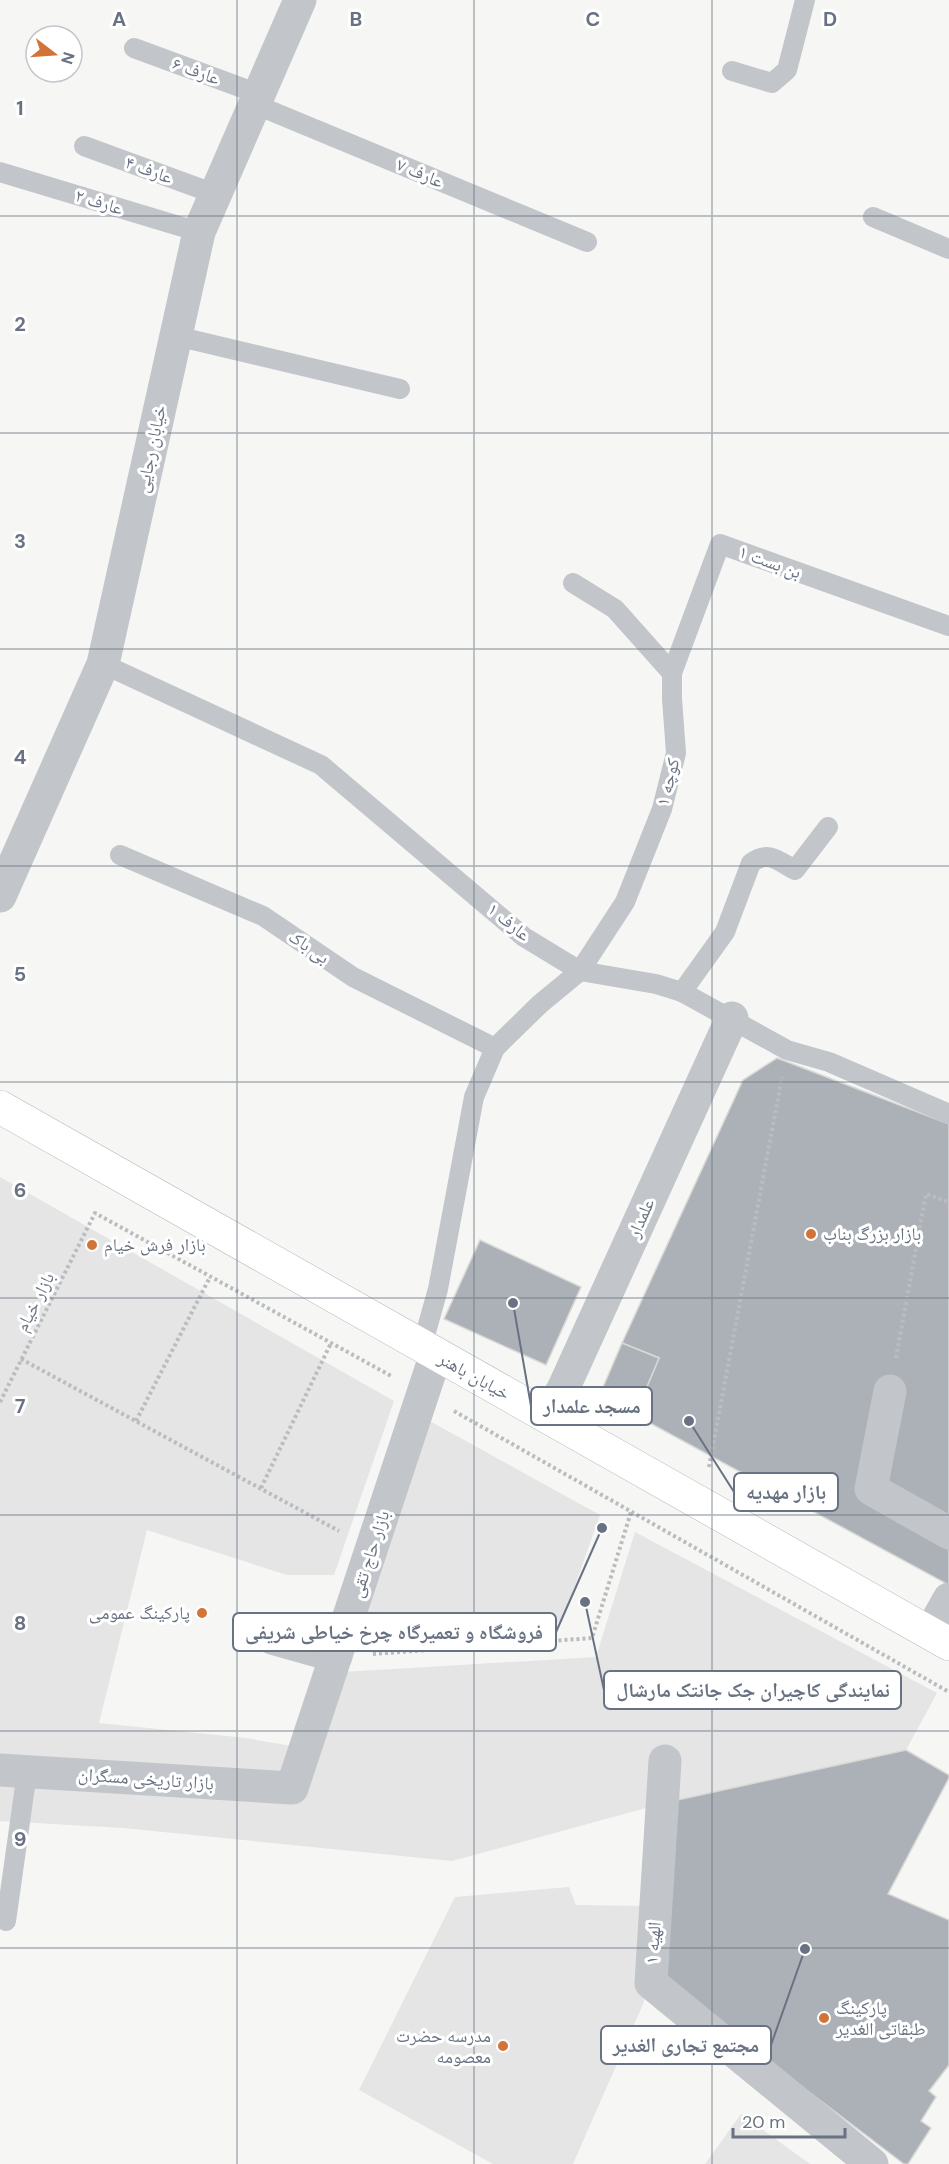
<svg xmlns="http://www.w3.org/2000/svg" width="949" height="2164" font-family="'DM Sans','Noto Naskh Arabic',sans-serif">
  <rect width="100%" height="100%" fill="#f6f6f4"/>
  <!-- built -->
  <g fill="#e4e5e4">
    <path d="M0,1177L394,1401L334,1575H287L147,1530L99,1723L246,1738L321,1751L343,1672L596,1657L635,1532L937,1693L906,1750L664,1803L452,1861L123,1828L0,1821Z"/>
    <path d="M426,1419L600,1515L562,1622L355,1638Z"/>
    <path d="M569,1887L576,1905L646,1906L644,2002L573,2164H493L359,2090L455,1897Z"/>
    <path d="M741,2114L810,2164H705Z"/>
  </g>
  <!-- building -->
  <g fill="#acb1b7" stroke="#d8d8d6" stroke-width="1.5">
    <path d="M777,1058L949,1124V1585L635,1415L659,1358L622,1343L743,1080Z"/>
    <path d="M480,1240L581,1287L546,1365L444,1319Z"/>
    <path d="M622,1343L659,1358L635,1415L598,1399Z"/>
    <path d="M906,1750L949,1775V1778L888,1894L949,1920V2065L929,2091L936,2097L921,2121L931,2128L908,2164H904L660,1979L664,1803Z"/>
  </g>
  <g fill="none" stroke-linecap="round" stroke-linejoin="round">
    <!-- secondary casing -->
    <g stroke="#b5b8bd" stroke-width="34">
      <path id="secondary" d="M0,1107L949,1644"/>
    </g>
    <!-- path -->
    <g stroke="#babcbf" stroke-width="4" stroke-dasharray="3 3" stroke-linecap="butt">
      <path d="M896,1358L926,1194L949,1202"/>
      <path d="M21,1359L339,1531"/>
      <path d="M0,1402L95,1213L393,1377"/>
      <path d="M454,1411L949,1692"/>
      <path d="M136,1421L210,1277"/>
      <path d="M709,1467L782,1077"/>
      <path d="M261,1488L331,1343"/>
      <path d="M373,1654L592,1638L631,1512"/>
    </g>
    <!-- service -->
    <g stroke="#c2c5c9" stroke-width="20">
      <path d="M134,48L259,94"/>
      <path d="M732,71L772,83L787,70L805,0"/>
      <path d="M254,104L587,242"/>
      <path d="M84,146L215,194"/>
      <path d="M0,172L199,232"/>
      <path d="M873,217L949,249"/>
      <path d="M176,336L400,389"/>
      <path d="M103,664L321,765L524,937L580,971L656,984L682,992L787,1050L829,1062L949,1114"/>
      <path d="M672,673L720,544L949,626"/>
      <path d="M120,855L263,916L353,977L495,1048L540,1004L580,971L625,902L662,809L676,753L672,699V673L615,609L573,583"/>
      <path d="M682,992L725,932L751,863C769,850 778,861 795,870L828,827"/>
      <path d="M422,1346L438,1289L474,1097L495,1048"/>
      <path d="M6,1921L27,1772"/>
    </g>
    <!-- minor -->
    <g stroke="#c2c5c9" stroke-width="33">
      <path d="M890,1391L871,1489L949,1533"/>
      <path d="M548,1417L564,1387L732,1018"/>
      <path d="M930,1633L949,1599"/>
      <path d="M272,1638L336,1656"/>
      <path d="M665,1761L651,1983L872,2164"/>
      <path d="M0,1770L292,1788L436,1354"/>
    </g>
    <!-- tertiary -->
    <path stroke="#c2c5c9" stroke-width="33" d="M0,896L103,664L199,232L300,0"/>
    <!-- secondary -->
    <use href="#secondary" stroke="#fff" stroke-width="33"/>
  </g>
  <!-- grid -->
  <path fill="none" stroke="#687282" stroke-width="1.5" stroke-opacity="0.55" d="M237,0V2164M474,0V2164M712,0V2164M0,216H949M0,433H949M0,649H949M0,866H949M0,1082H949M0,1298H949M0,1515H949M0,1731H949M0,1948H949"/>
  <!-- markers -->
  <g fill="#d27438" stroke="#fff" stroke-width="2">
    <circle cx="811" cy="1234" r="6"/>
    <circle cx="92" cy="1245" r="6"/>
    <circle cx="202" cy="1613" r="6"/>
    <circle cx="824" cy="2018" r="6"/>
    <circle cx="503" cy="2046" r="6"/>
  </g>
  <g text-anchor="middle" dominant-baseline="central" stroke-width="6" stroke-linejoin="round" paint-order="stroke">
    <!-- street labels -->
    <g font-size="18" fill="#687282" stroke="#fff">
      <text transform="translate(196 71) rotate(20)">عارف ۶</text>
      <text transform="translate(149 170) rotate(20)">عارف ۴</text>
      <text transform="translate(420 173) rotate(23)">عارف ۷</text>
      <text transform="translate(99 202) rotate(17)">عارف ۲</text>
      <text transform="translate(151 449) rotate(-78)">خیابان رجایی</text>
      <text transform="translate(770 562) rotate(20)">بن بست ۱</text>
      <text transform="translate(668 782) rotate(-76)">کوچه ۱</text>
      <text transform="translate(509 922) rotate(39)">عارف ۱</text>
      <text transform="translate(309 947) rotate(34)">بی باک</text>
      <text transform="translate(641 1218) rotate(-66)">علمدار</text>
      <text transform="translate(35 1302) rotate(-63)">بازار خیام</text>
      <text transform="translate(474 1376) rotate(29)">خیابان باهنر</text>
      <text transform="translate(370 1554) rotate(-72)">بازار حاج تقی</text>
      <text transform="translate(146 1779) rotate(4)">بازار تاریخی مسگران</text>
      <text transform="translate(653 1943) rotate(-86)">الهیه ۱</text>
    </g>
    <!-- poi labels -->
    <g font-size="18" fill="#687282" stroke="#fff" text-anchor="start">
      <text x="823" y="1234">بازار بزرگ بناب</text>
      <text x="104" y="1245">بازار فرش خیام</text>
      <text x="190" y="1613" text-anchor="end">پارکینگ عمومی</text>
      <text x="836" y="2008">پارکینگ<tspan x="836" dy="21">طبقاتی الغدیر</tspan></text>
      <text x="491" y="2036" text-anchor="end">مدرسه حضرت<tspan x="491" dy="21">معصومه</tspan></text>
    </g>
  </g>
  <g font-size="20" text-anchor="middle" font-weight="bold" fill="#687282" stroke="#fff" stroke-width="6" stroke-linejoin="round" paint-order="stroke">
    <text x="119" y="26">A</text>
    <text x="356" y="26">B</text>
    <text x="593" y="26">C</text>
    <text x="830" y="26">D</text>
    <text x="20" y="115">1</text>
    <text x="20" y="331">2</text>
    <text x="20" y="548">3</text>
    <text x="20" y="764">4</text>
    <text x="20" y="981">5</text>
    <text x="20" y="1197">6</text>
    <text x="20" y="1413">7</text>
    <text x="20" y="1630">8</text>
    <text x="20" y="1846">9</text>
  </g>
  <!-- callouts -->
  <path fill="none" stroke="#687282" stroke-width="2" d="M513 1303L531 1406M689 1421L734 1492M602 1528L556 1632M585 1602L604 1690M805 1949L771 2045"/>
  <g fill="#687282" stroke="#fff" stroke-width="2">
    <circle cx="513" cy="1303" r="6"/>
    <circle cx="689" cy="1421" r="6"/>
    <circle cx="602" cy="1528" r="6"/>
    <circle cx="585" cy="1602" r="6"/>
    <circle cx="805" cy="1949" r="6"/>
  </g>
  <g fill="#fff" stroke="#687282" stroke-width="2">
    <rect x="531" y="1387" width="121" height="38" rx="6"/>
    <rect x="734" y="1473" width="104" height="38" rx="6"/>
    <rect x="233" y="1613" width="323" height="38" rx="6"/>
    <rect x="604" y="1671" width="297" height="38" rx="6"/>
    <rect x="601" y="2026" width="170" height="38" rx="6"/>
  </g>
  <g font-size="20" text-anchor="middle" font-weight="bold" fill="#687282">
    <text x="592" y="1413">مسجد علمدار</text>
    <text x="786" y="1499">بازار مهدیه</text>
    <text x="394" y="1639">فروشگاه و تعمیرگاه چرخ خیاطی شریفی</text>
    <text x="753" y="1697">نمایندگی کاچیران جک جانتک مارشال</text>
    <text x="686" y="2052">مجتمع تجاری الغدیر</text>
  </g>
  <!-- north arrow -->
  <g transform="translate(54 54) rotate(107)"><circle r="28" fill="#ffffff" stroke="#c3c7cd" stroke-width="1.5"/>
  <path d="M0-4.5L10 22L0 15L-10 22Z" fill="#d27438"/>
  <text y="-9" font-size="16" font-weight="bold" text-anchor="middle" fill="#687282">N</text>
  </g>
  <!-- scale -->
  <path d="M733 2128v9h112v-9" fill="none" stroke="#687282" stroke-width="3"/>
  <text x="742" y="2128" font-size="18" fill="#687282" stroke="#ffffff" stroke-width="4.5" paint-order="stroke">20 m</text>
</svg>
